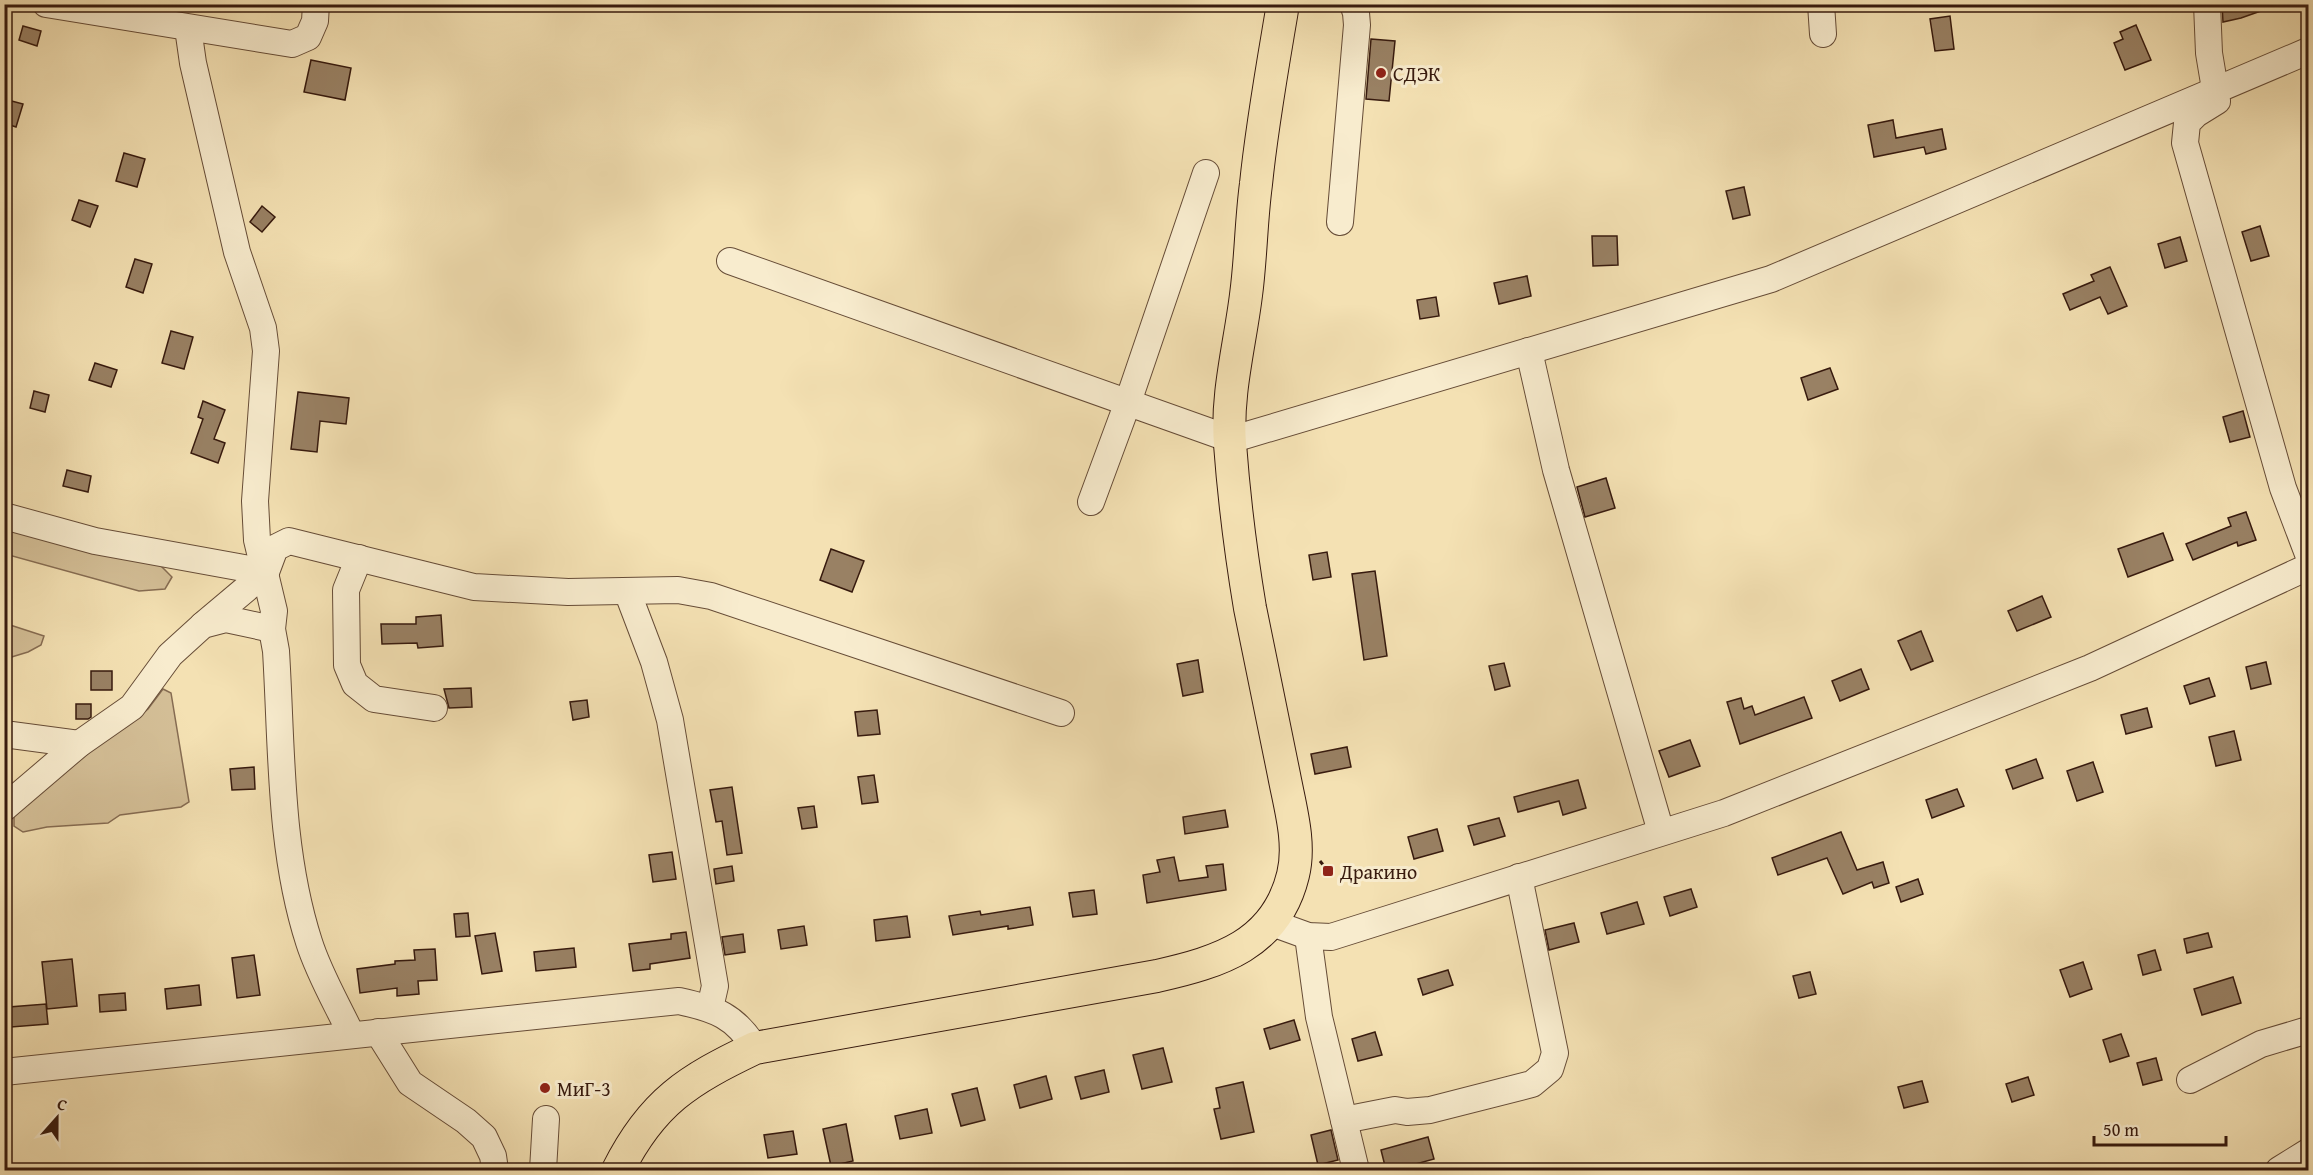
<svg xmlns="http://www.w3.org/2000/svg" width="2313" height="1175" font-family="'Gentium Book Plus',serif">
  <rect width="100%" height="100%" fill="#f4e1b3"/>
  <filter id="stains"><feTurbulence type="fractalNoise" baseFrequency=".00333" numOctaves="4"/><feColorMatrix values="0 0 0 0 .2 0 0 0 0 .09 0 0 0 0 .02 0 0 0 .5 -.17"/></filter>
  <radialGradient id="worn" r=".72"><stop offset=".6" stop-color="#630" stop-opacity="0"/><stop offset="1" stop-color="#630" stop-opacity=".3"/></radialGradient>
  <!-- green -->
  <g fill="#d4bf97" stroke="#866c52" stroke-width="1.5">
    <path d="M4,523L158,563L172,577L165,589L139,591L5,554Z"/>
    <path d="M4,623L44,636L41,645L28,652L5,659Z"/>
    <path d="M163,689L171,693L189,802L181,807L120,815L108,823L47,827L23,832L14,826V812L93,744L126,727L148,709Z"/>
  </g>
  <!-- building -->
  <g fill="#998164" stroke="#371a0e" stroke-width="1.5">
    <path d="M2222,4H2274L2275,6L2241,18L2223,22Z"/>
    <path d="M1950,16L1954,49L1935,51L1930,19Z"/>
    <path d="M2136,25L2151,60L2125,70L2114,43L2123,39L2120,32Z"/>
    <path d="M23,26L41,31L37,46L19,40Z"/>
    <path d="M1371,39L1395,41L1389,101L1366,99Z"/>
    <path d="M311,60L351,68L345,100L304,92Z"/>
    <path d="M4,99L23,104L16,127L4,123Z"/>
    <path d="M1893,120L1896,138L1942,129L1946,149L1926,154L1924,147L1874,157L1868,125Z"/>
    <path d="M124,153L145,159L137,187L116,181Z"/>
    <path d="M1744,187L1750,215L1733,219L1726,191Z"/>
    <path d="M79,200L98,206L90,227L72,220Z"/>
    <path d="M262,206L275,217L262,232L250,222Z"/>
    <path d="M2260,226L2269,256L2251,261L2242,232Z"/>
    <path d="M1592,236H1617L1618,265L1593,266Z"/>
    <path d="M2180,237L2187,261L2165,268L2158,244Z"/>
    <path d="M135,259L152,264L143,293L126,287Z"/>
    <path d="M2110,267L2127,306L2108,314L2100,297L2070,310L2063,294L2094,281L2091,275Z"/>
    <path d="M1527,276L1531,296L1499,304L1494,283Z"/>
    <path d="M1436,297L1439,316L1420,319L1417,300Z"/>
    <path d="M171,331L193,337L184,369L162,363Z"/>
    <path d="M95,363L117,370L111,387L89,380Z"/>
    <path d="M1830,368L1838,389L1808,400L1801,378Z"/>
    <path d="M34,391L49,395L45,412L30,408Z"/>
    <path d="M298,392L349,398L346,424L320,421L317,452L291,449Z"/>
    <path d="M203,401L225,410L214,439L225,443L218,463L191,453L203,419L198,417Z"/>
    <path d="M2243,411L2250,437L2230,442L2223,417Z"/>
    <path d="M67,470L91,476L88,492L63,486Z"/>
    <path d="M1606,478L1615,508L1585,517L1577,487Z"/>
    <path d="M2246,512L2256,540L2238,546L2237,542L2193,560L2186,544L2231,526L2228,518Z"/>
    <path d="M2163,533L2173,560L2128,577L2118,549Z"/>
    <path d="M831,549L864,561L852,592L820,580Z"/>
    <path d="M1327,552L1331,577L1313,580L1309,555Z"/>
    <path d="M1375,571L1387,656L1364,660L1352,574Z"/>
    <path d="M2042,596L2051,617L2017,631L2008,611Z"/>
    <path d="M441,615L443,646L418,648L417,643L382,644L381,624H416V617Z"/>
    <path d="M1921,631L1933,661L1911,670L1898,641Z"/>
    <path d="M1198,660L1203,692L1183,696L1177,664Z"/>
    <path d="M2266,662L2271,684L2251,689L2246,667Z"/>
    <path d="M1504,663L1510,686L1495,690L1489,666Z"/>
    <path d="M1861,669L1869,689L1840,701L1832,681Z"/>
    <rect x="91" y="671" width="21" height="19"/>
    <path d="M2209,678L2215,696L2190,704L2184,686Z"/>
    <path d="M471,688L472,707L449,708L444,689Z"/>
    <path d="M1804,697L1812,718L1740,744L1727,702L1741,698L1744,709L1752,706L1755,715Z"/>
    <path d="M587,700L589,717L573,720L570,702Z"/>
    <path d="M76,704H91V717L88,719H76Z"/>
    <path d="M2147,708L2152,727L2126,734L2121,715Z"/>
    <path d="M877,710L880,734L858,736L855,712Z"/>
    <path d="M2234,731L2241,760L2216,766L2209,737Z"/>
    <path d="M1690,740L1700,766L1669,777L1659,751Z"/>
    <path d="M1347,747L1351,767L1315,774L1311,754Z"/>
    <path d="M2036,759L2043,778L2013,789L2006,770Z"/>
    <path d="M2093,762L2103,792L2077,801L2067,771Z"/>
    <path d="M254,767L255,789L232,790L230,769Z"/>
    <path d="M874,775L878,802L862,804L858,777Z"/>
    <path d="M1578,780L1586,808L1563,815L1559,801L1518,812L1514,797Z"/>
    <path d="M732,787L742,853L727,855L722,821L716,822L710,790Z"/>
    <path d="M1957,789L1964,806L1932,818L1926,800Z"/>
    <path d="M814,806L817,827L802,829L798,808Z"/>
    <path d="M1225,810L1228,827L1185,834L1183,817Z"/>
    <path d="M1499,818L1505,836L1474,845L1468,826Z"/>
    <path d="M1437,829L1443,851L1414,859L1408,837Z"/>
    <path d="M1841,832L1857,870L1883,862L1889,883L1874,888L1872,882L1843,894L1827,858L1778,875L1772,858Z"/>
    <path d="M672,852L676,879L653,882L649,855Z"/>
    <path d="M1174,857L1179,881L1208,877L1206,866L1223,864L1226,890L1147,903L1143,875L1160,872L1157,860Z"/>
    <path d="M732,866L734,881L716,884L714,869Z"/>
    <path d="M1918,879L1923,894L1901,902L1896,887Z"/>
    <path d="M1691,889L1697,907L1670,916L1664,897Z"/>
    <path d="M1094,890L1097,914L1073,917L1069,893Z"/>
    <path d="M1637,902L1644,924L1607,934L1601,913Z"/>
    <path d="M1030,907L1033,925L1008,929V926L953,935L949,916L980,911L981,915Z"/>
    <path d="M468,913L470,936L456,937L454,914Z"/>
    <path d="M907,916L910,937L876,941L874,920Z"/>
    <path d="M1574,923L1579,942L1549,950L1545,930Z"/>
    <path d="M804,926L807,945L781,949L778,930Z"/>
    <path d="M686,932L690,958L650,964V969L633,971L629,944L671,939V934Z"/>
    <path d="M495,933L502,971L482,974L475,936Z"/>
    <path d="M2208,933L2212,947L2187,953L2184,939Z"/>
    <path d="M743,934L745,952L725,955L722,937Z"/>
    <path d="M574,948L576,967L536,971L534,952Z"/>
    <path d="M435,949L437,980L418,981L419,994L397,996V988L360,993L357,969L395,964V961L415,960L414,950Z"/>
    <path d="M2155,950L2161,970L2143,975L2138,955Z"/>
    <path d="M254,955L260,995L237,998L232,958Z"/>
    <path d="M72,959L77,1006L47,1009L42,962Z"/>
    <path d="M2083,962L2092,989L2070,997L2060,970Z"/>
    <path d="M1448,970L1453,985L1423,995L1418,979Z"/>
    <path d="M1810,972L1816,994L1799,998L1793,976Z"/>
    <path d="M2233,977L2241,1003L2202,1015L2194,989Z"/>
    <path d="M199,985L201,1005L167,1009L165,989Z"/>
    <path d="M125,993L126,1010L100,1012L99,995Z"/>
    <path d="M46,1004L48,1024L11,1027L9,1007Z"/>
    <path d="M1294,1020L1300,1040L1270,1049L1264,1029Z"/>
    <path d="M1375,1032L1382,1055L1358,1061L1352,1039Z"/>
    <path d="M2121,1034L2129,1056L2110,1062L2103,1040Z"/>
    <path d="M1163,1048L1172,1082L1142,1089L1133,1055Z"/>
    <path d="M2156,1058L2162,1080L2143,1085L2137,1063Z"/>
    <path d="M1104,1070L1109,1092L1081,1099L1075,1077Z"/>
    <path d="M1046,1076L1052,1099L1020,1108L1014,1085Z"/>
    <path d="M2028,1077L2034,1095L2012,1102L2006,1084Z"/>
    <path d="M1922,1081L1928,1102L1904,1108L1898,1087Z"/>
    <path d="M1243,1082L1254,1132L1221,1139L1214,1109L1220,1108L1216,1088Z"/>
    <path d="M977,1088L985,1120L961,1126L952,1094Z"/>
    <path d="M927,1109L932,1133L900,1139L895,1116Z"/>
    <path d="M846,1124L853,1161L831,1166L823,1129Z"/>
    <path d="M1331,1130L1338,1160L1318,1165L1311,1135Z"/>
    <path d="M793,1131L797,1154L768,1158L764,1135Z"/>
    <path d="M1428,1137L1434,1159L1401,1168V1170H1386L1381,1150Z"/>
  </g>
  <g fill="none" stroke-linecap="round" stroke-linejoin="round">
    <!-- minor casing -->
    <g stroke="#664c37" stroke-width="28">
      <g id="minor">
        <path d="M46,4L292,44L308,37L315,21L316,4"/>
        <path d="M1821,4L1823,34"/>
        <path d="M2207,4L2209,53L2217,101L2196,114L2187,123L2185,143L2283,488L2308,554"/>
        <path d="M188,28L193,63L237,252L263,328L266,351L255,501L257,540L274,611L272,629L276,651C282,748 279,849 309,942C319,974 337,1004 351,1034"/>
        <path d="M1340,222L1357,25L1356,13L1353,4"/>
        <path d="M730,261L1219,435L1230,440L1771,279L2308,51"/>
        <path d="M1529,351L1556,470L1661,832"/>
        <path d="M1091,502L1128,402L1206,173"/>
        <path d="M4,516L95,541L266,572"/>
        <path d="M359,558L346,590L347,665L355,684L374,699L434,708"/>
        <path d="M627,591L654,662L670,720L715,986L710,1008"/>
        <path d="M203,625L266,572L275,548L289,541L474,587L568,592L678,590L711,596L1061,713"/>
        <path d="M4,734L79,744"/>
        <path d="M4,808L79,744L132,707L170,655L203,625L226,619L272,629"/>
        <path d="M1272,923L1308,936L1331,937L1724,813L2090,668L2308,567"/>
        <path d="M1308,936L1319,1017L1356,1170"/>
        <path d="M378,1032L410,1083L466,1121L484,1137L493,1156L495,1170"/>
        <path d="M4,1072L679,1001C716,1009 735,1016 755,1048"/>
        <path d="M2190,1080L2261,1044L2308,1030"/>
        <path d="M1344,1120L1395,1110L1407,1112L1430,1110L1532,1084L1550,1069L1555,1053L1519,877"/>
        <path d="M543,1170L546,1119"/>
        <path d="M2279,1170L2308,1152"/>
      </g>
    </g>
    <!-- major casing -->
    <g stroke="#371a0e" stroke-width="34">
      <path id="major" d="M618,1170C652,1102 688,1080 755,1048L1157,976C1219,962 1276,945 1293,875C1301,843 1290,807 1284,775C1273,719 1261,664 1250,608C1241,554 1234,498 1230,444C1226,395 1240,344 1246,295C1251,258 1251,221 1256,184C1262,124 1273,64 1283,4"/>
    </g>
    <!-- path -->
    <path stroke="#371a0e" stroke-width="3" stroke-dasharray="4.5 3" stroke-linecap="butt" d="M1320,861L1328,871"/>
    <!-- minor -->
    <use href="#minor" stroke="#f8ecce" stroke-width="26"/>
    <!-- major -->
    <use href="#major" stroke="#f4e1b3" stroke-width="32"/>
  </g>
  <!-- markers -->
  <g fill="#8f2418" stroke="#f8ecce" stroke-width="2">
    <circle cx="1381" cy="73" r="6"/>
    <rect x="1322" y="865" width="12" height="12" rx="3"/>
    <circle cx="545" cy="1088" r="6"/>
  </g>
  <g text-anchor="middle" dominant-baseline="central" stroke-width="6" stroke-linejoin="round" paint-order="stroke">
    <!-- poi labels -->
    <g font-size="20" fill="#371a0e" stroke="#f8ecce" text-anchor="start">
      <text x="1393" y="73">СДЭК</text>
      <text x="1340" y="871">Дракино</text>
      <text x="557" y="1088">МиГ-3</text>
    </g>
  </g>
  <!-- margin -->
  <rect width="2313" height="1175" fill="none" stroke="#f4e1b3" stroke-width="24"/>
  <rect x="6" y="6" width="2301" height="1163" fill="none" stroke="#371a0e" stroke-width="3"/>
  <rect x="12" y="12" width="2289" height="1151" fill="none" stroke="#371a0e" stroke-width="1.5"/>
  <!-- north arrow -->
  <g transform="translate(57 1118) rotate(21)" stroke="#f8ecce" stroke-width="4.5" paint-order="stroke">
  <path d="M0-4.5L10 22L0 15L-10 22Z" fill="#371a0e"/>
  <text y="-9" font-size="16" font-weight="bold" text-anchor="middle" fill="#371a0e">С</text>
  </g>
  <!-- scale -->
  <path d="M2094 1136v9h132v-9" fill="none" stroke="#371a0e" stroke-width="3"/>
  <text x="2103" y="1136" font-size="18" fill="#371a0e" stroke="#f8ecce" stroke-width="4.5" paint-order="stroke">50 m</text>
  <rect width="100%" height="100%" filter="url(#stains)"/>
  <rect width="100%" height="100%" fill="url(#worn)"/>
</svg>
